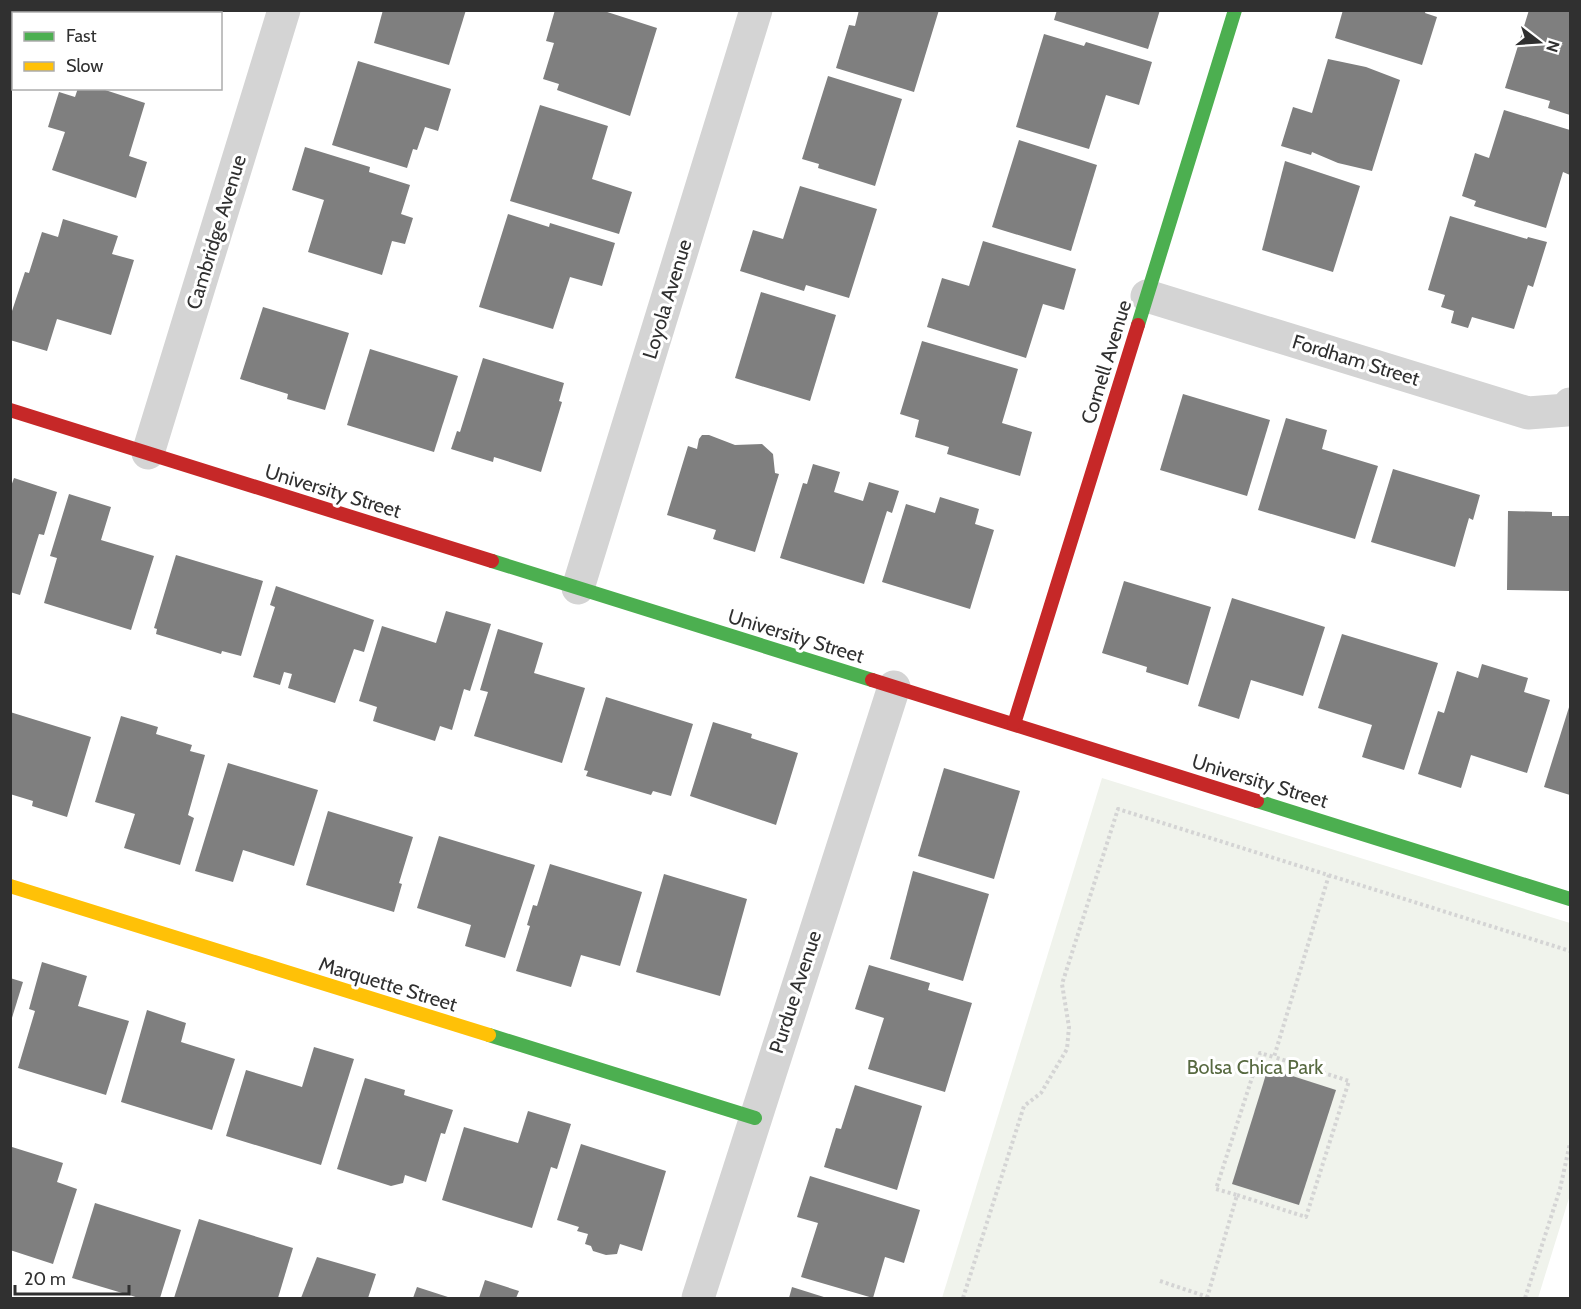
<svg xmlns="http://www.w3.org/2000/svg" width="1581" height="1309" font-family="Cabin,sans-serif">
  <rect width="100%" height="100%" fill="#fff"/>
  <!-- green -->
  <path fill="#f0f3ec" d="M1102,778L1570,923V1195L1538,1298H942Z"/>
  <!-- building -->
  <g fill="#7f7f7f">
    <path d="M97,10H211L210,14H96Z"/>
    <path d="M383,10H466L449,65L374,43Z"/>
    <path d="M555,10H601L657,28L630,116L557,90L559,84L543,79L554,43L546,41Z"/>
    <path d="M859,10H939L914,92L836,68L849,25L855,26Z"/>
    <path d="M1057,10H1160L1148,49L1054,20Z"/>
    <path d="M1343,10H1426L1425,13L1437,17L1422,65L1335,38Z"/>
    <path d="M1529,10H1570V115L1548,108L1550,101L1505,88Z"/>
    <path d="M1044,34L1084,46L1086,42L1152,62L1139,105L1106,95L1089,149L1016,127Z"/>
    <path d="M1328,59L1366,67L1400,80L1372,171L1338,163L1312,152L1311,155L1281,146L1293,107L1312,113Z"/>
    <path d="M358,61L451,89L438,131L425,127L417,150L413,149L407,168L332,145Z"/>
    <path d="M828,76L902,99L875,186L818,168L819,164L802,159Z"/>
    <path d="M78,88H99L145,103L129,156L147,162L136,198L52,170L65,132L48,127L59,92L75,97Z"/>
    <path d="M540,105L608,126L592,179L632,192L619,234L510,201Z"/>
    <path d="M1504,110L1570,130V175L1563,172L1546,228L1474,206L1476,201L1462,196L1475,153L1489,158Z"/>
    <path d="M1019,140L1097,165L1071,251L992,227Z"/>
    <path d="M305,147L370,167L369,172L410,185L401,214L413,218L405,244L392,241L382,275L308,252L324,200L292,190Z"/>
    <path d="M1285,161L1360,186L1333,272L1262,250Z"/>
    <path d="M800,186L877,209L849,298L806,285L804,291L740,271L753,230L783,239Z"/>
    <path d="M508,214L549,227L550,223L615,243L602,286L570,277L553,329L479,307Z"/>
    <path d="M1450,216L1527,239L1528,237L1547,242L1533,287L1528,285L1514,329L1472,317L1468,328L1451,323L1454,311L1441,307L1445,295L1428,290Z"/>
    <path d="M63,219L118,236L112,254L134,260L111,335L57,319L47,351L10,340V317L25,272L29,273L42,232L58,237Z"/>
    <path d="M983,241L1076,269L1064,310L1043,304L1026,358L927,327L942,278L969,286Z"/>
    <path d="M761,292L836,315L810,401L735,378Z"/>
    <path d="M263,307L349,333L325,410L287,399L288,394L240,379Z"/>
    <path d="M922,341L1018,369L1002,423L1032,432L1020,476L947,454L949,447L915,437L919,420L900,414Z"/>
    <path d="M370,349L458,376L434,452L347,425Z"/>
    <path d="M483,358L564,383L559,401L562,402L541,472L494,457L493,462L451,449L457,431L460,432Z"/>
    <path d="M1183,394L1270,420L1247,496L1160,470Z"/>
    <path d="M1286,418L1327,430L1322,449L1378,466L1355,539L1258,510Z"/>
    <path d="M702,435H709L735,445L762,444L773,454L775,473L779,474L755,552L713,539L716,530L667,515L688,446L697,449L699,439Z"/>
    <path d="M813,464L840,472L834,492L863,501L869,482L899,491L892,513L887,511L864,584L780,558L803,483L807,484Z"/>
    <path d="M1393,469L1480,495L1473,520L1469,518L1455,567L1371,542Z"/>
    <path d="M14,478L57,492L44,535L39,534L20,595L10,592V489Z"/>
    <path d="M69,494L111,507L101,540L154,556L131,630L44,603L57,558L50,556Z"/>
    <path d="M940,497L979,509L975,524L994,530L970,609L882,582L906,504L935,513Z"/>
    <path d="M1508,511L1552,512V516H1570V591L1507,590Z"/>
    <path d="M176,555L263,581L241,656L222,651L221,654L156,634L157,629L154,628Z"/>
    <path d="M1124,581L1211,607L1188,685L1146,672L1147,667L1102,653Z"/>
    <path d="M276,586L374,620L364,652L354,649L335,703L288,688L292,674L284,672L280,685L253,677L275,607L270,605Z"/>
    <path d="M1232,598L1325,627L1303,696L1251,680L1239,719L1198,706Z"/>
    <path d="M446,611L491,624L470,691L464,689L452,730L440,726L435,741L373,721L377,707L359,701L382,626L436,643Z"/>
    <path d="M498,629L543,643L534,673L585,688L562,763L474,736L488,692L480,690Z"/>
    <path d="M1342,634L1438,663L1404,770L1362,757L1372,725L1318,708Z"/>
    <path d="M1482,664L1528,678L1524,692L1550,700L1527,773L1471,755L1461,788L1418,774L1438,711L1444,713L1457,671L1478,678Z"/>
    <path d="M606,697L693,724L671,796L653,791L651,795L586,776L588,771L584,770Z"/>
    <path d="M1570,704V795L1544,787Z"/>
    <path d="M10,712L91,737L67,817L32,806L33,801L10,794Z"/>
    <path d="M121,716L158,727L156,734L192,745L190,751L205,755L188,815L194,818L180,865L124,848L135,814L95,802Z"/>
    <path d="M713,722L752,734L751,738L798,753L776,825L690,796Z"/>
    <path d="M228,763L318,790L294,866L243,850L233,882L195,871Z"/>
    <path d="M944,768L1020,791L994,879L918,856Z"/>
    <path d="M328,811L413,837L399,883L402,884L394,912L306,885Z"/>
    <path d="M439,836L535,865L505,958L465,946L471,925L417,908Z"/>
    <path d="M550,864L642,892L620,966L581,955L571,987L516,971L530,926L527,925L533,905L537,906Z"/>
    <path d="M913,871L989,894L963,981L890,959Z"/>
    <path d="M664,874L747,899L720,996L636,972Z"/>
    <path d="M42,962L87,976L78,1006L129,1021L106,1095L18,1068L35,1011L29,1009Z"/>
    <path d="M869,965L930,983L928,990L972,1003L945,1092L868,1069L884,1018L855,1009Z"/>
    <path d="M10,978L23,982L11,1021H10Z"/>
    <path d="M147,1010L186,1023L181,1042L235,1059L212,1130L121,1102Z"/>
    <path d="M314,1047L354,1059L321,1165L226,1136L246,1070L302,1087Z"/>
    <path d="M1268,1068L1336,1090L1299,1205L1232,1184Z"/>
    <path d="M365,1078L405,1090L404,1095L453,1110L445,1134L441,1133L426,1182L405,1175L403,1183L391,1186L337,1169Z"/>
    <path d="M855,1085L922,1106L897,1190L824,1167L836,1128L841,1129Z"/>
    <path d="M528,1111L571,1124L557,1169L551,1167L532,1228L442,1200L464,1127L518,1143Z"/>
    <path d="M581,1144L666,1171L642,1251L620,1244L617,1254L606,1255L593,1251L591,1246L585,1244L588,1234L577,1231L579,1227L557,1220Z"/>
    <path d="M12,1147L63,1163L57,1182L77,1189L53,1264L10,1250Z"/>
    <path d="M810,1176L920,1210L904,1263L885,1257L873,1298L801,1277L818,1223L797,1217Z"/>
    <path d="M95,1203L181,1230L160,1298H139L72,1278Z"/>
    <path d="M199,1219L293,1248L278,1298H174Z"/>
    <path d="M317,1257L376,1274L368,1298H301Z"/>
    <path d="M485,1280L519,1291L516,1298H479Z"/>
    <path d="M417,1287L451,1298H413Z"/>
    <path d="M792,1287L827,1298H789Z"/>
  </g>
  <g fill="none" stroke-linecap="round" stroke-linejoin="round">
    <!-- path -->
    <g stroke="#d4d4d4" stroke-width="4" stroke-dasharray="3 3" stroke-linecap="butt">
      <path d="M1237,1195L1306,1217L1349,1081L1274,1057"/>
      <path d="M1160,1281L1211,1298"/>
      <path d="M963,1298L1024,1106L1041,1093L1067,1049L1069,1027L1062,984L1118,809L1570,951"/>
      <path d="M1207,1298L1237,1195L1216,1189L1260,1053L1274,1057L1329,875"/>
      <path d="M1525,1298L1560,1189L1570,1143"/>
    </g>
    <!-- street -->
    <g stroke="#d4d4d4" stroke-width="33">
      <path d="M1147,296L1528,413L1567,410L1570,404"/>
      <path d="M148,453L284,10"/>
      <path d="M578,588L756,10"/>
      <path d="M698,1298L894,687"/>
    </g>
    <!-- fast -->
    <g stroke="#4caf50" stroke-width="14">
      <path d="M1138,325L1235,10"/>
      <path d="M492,561L872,680"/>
      <path d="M1257,801L1570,899"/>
      <path d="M489,1035L755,1118"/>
    </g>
    <!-- slow -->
    <path stroke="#ffc107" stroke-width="14" d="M10,886L489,1035"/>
    <!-- jam -->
    <g stroke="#c62828" stroke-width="14">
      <path d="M10,410L492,561"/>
      <path d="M872,680L1257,801"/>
      <path d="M1014,724L1138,325"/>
    </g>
  </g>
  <g text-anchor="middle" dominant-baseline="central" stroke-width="6" stroke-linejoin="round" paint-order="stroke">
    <!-- street labels -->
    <g font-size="20" fill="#303030" stroke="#fff">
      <text transform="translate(216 232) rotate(-73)">Cambridge Avenue</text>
      <text transform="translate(667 299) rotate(-73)">Loyola Avenue</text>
      <text transform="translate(1356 360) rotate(17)">Fordham Street</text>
      <text transform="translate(1106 362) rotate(-73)">Cornell Avenue</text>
      <text transform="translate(333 491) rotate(17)">University Street</text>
      <text transform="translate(796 636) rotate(17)">University Street</text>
      <text transform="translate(1260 781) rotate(17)">University Street</text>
      <text transform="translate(388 984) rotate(17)">Marquette Street</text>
      <text transform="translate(795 992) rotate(-72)">Purdue Avenue</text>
    </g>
    <!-- park labels -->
    <g font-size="20" fill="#576940" stroke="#fff">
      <text x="1255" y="1067">Bolsa Chica Park</text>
    </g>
  </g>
  <!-- border -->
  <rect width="1581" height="1309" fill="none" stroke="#303030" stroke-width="24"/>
  <!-- legend -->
  <rect x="12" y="12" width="210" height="78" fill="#ffffff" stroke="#acacac" stroke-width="1.5"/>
  <rect x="24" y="32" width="30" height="9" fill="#4caf50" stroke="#acacac" stroke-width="1.5"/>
  <text x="66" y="42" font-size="18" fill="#303030">Fast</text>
  <rect x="24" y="62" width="30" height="9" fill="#ffc107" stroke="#acacac" stroke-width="1.5"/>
  <text x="66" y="72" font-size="18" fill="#303030">Slow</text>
  <!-- north arrow -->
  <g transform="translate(1539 42) rotate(107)" stroke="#ffffff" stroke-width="4.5" paint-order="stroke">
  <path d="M0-4.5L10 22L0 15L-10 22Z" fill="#303030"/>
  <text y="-9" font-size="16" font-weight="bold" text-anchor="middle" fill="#303030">N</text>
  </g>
  <!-- scale -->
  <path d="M15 1285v9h114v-9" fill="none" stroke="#303030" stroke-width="3"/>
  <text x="24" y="1285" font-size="18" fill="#303030" stroke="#ffffff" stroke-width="4.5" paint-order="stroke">20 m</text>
</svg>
